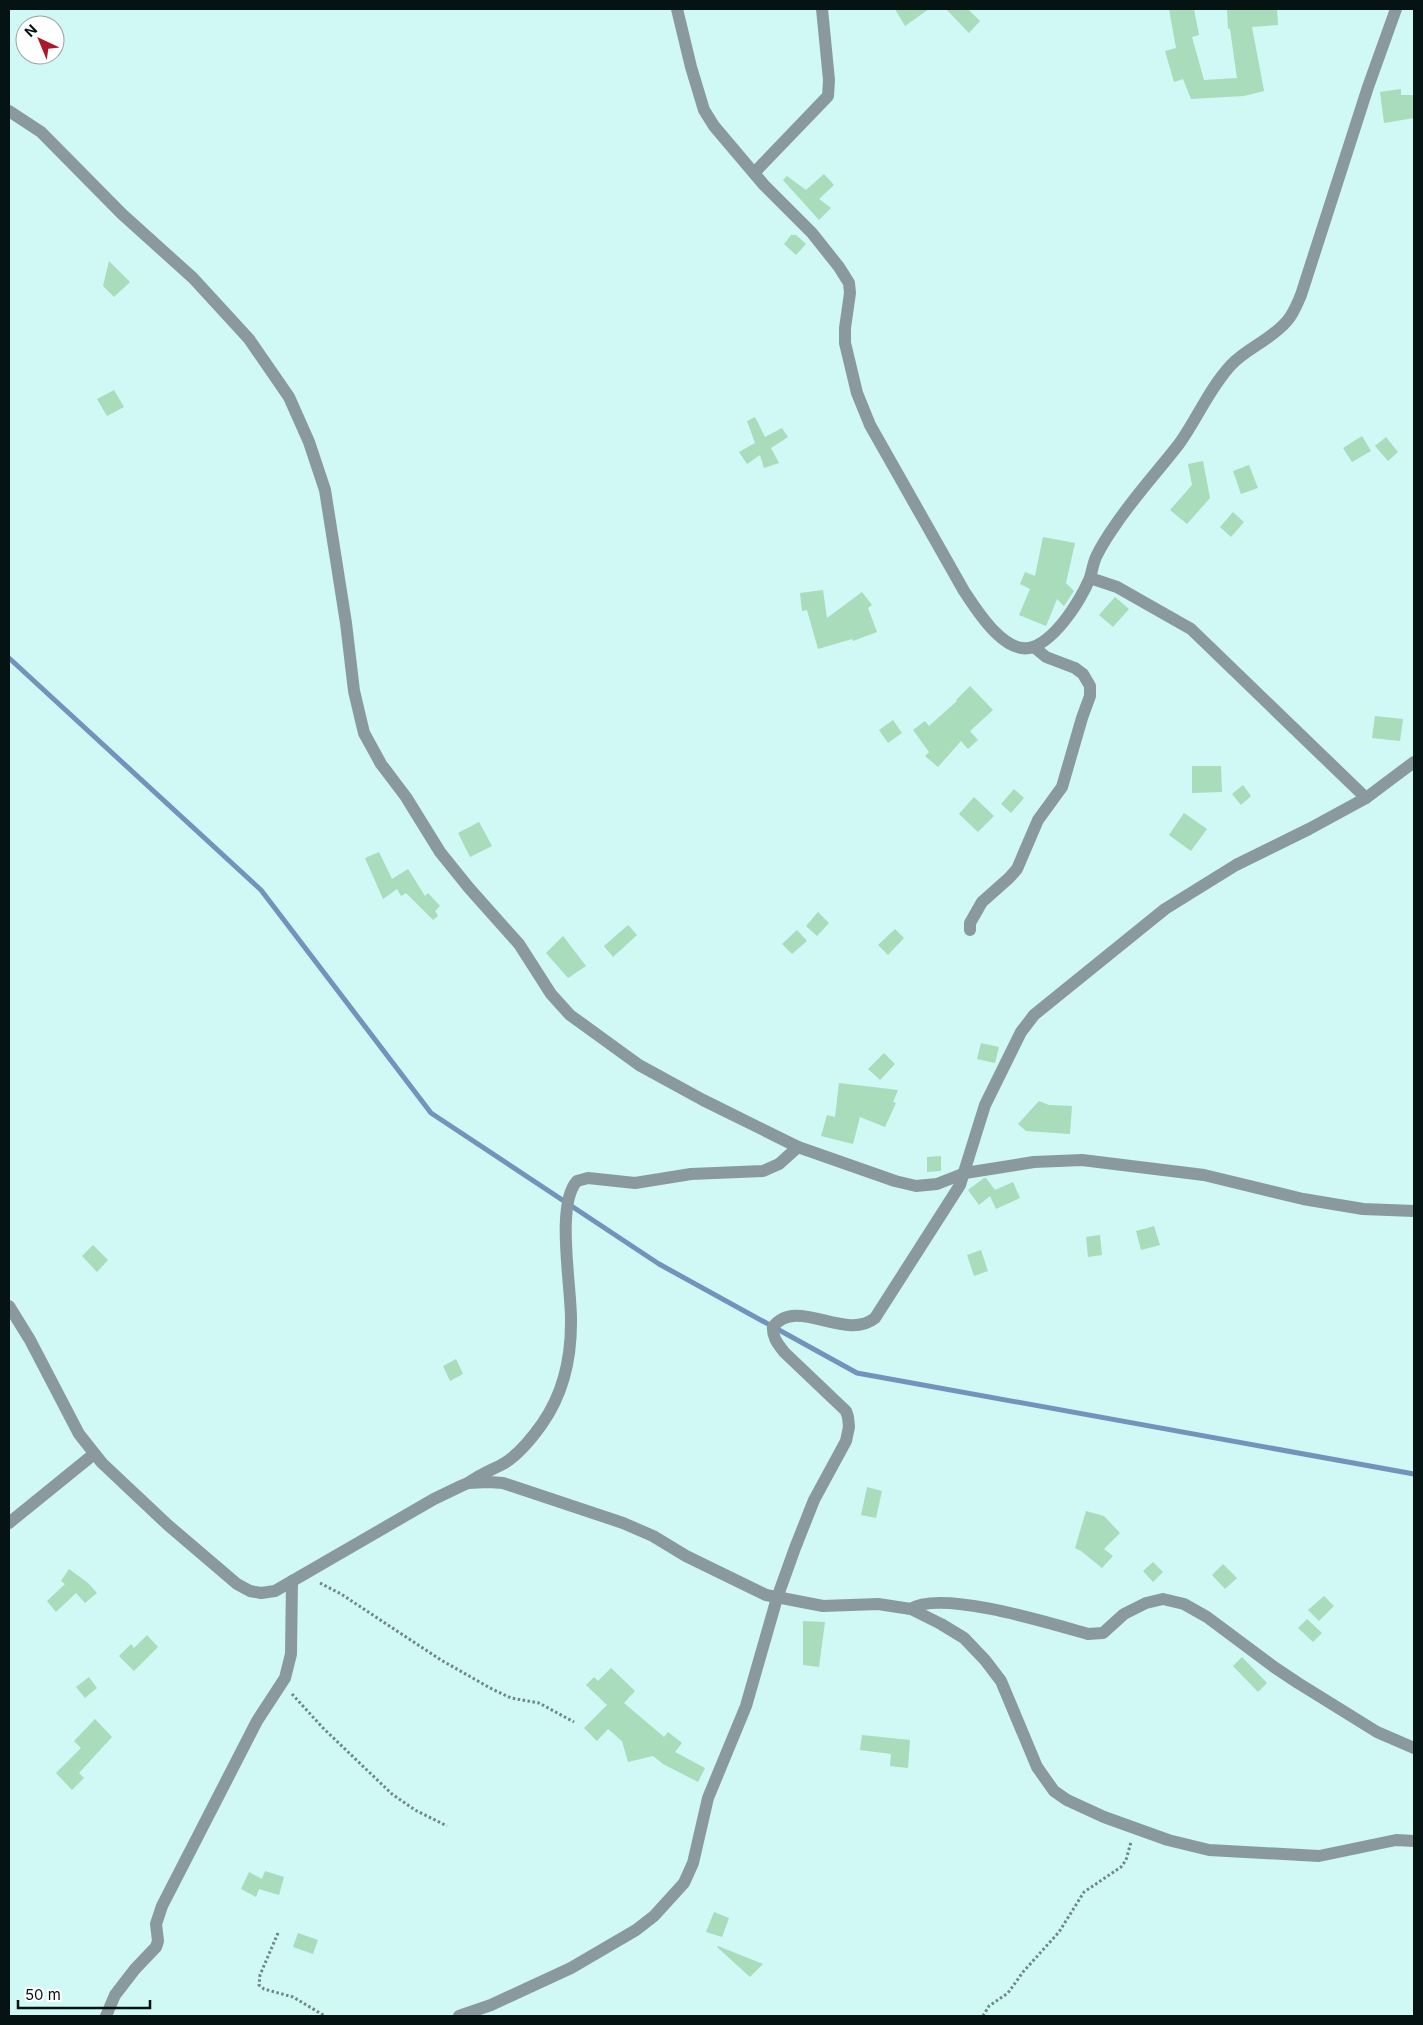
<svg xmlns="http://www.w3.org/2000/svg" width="1423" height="2025" font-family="Inter,sans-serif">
  <rect width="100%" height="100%" fill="#d0f8f4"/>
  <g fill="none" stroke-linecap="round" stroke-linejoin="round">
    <!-- stream -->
    <path stroke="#7493bc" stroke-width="5" d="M9,658L261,890L431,1113L659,1264L857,1373L1414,1474"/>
  </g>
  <!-- building -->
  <g fill="#a8dcba">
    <path d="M895,9H929L905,26Z"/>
    <path d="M946,9H968L980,21L969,33Z"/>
    <path d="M1169,9H1194L1199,35L1192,37L1204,80L1237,78L1230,29H1228L1227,9H1277L1278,25L1252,27L1264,91L1244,96L1191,99L1183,79L1174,82L1165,51L1176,48Z"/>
    <path d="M1401,89V95H1414V118L1384,123L1380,92Z"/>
    <path d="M824,174L834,185L819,199L831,208L819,220L783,180L787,176L806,190Z"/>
    <path d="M791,235H796L806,244L796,255L784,244Z"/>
    <path d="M109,261L130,282L114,297L103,286Z"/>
    <path d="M114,390L124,407L107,416L97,399Z"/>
    <path d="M755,417L765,437L782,428L788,437L771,448L779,463L764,468L760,455L747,464L739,452L755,443L747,421Z"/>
    <path d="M1362,436L1371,451L1352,462L1343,448Z"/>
    <path d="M1386,437L1398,452L1388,461L1375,446Z"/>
    <path d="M1203,461L1210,498L1187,524L1170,510L1192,485L1188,464Z"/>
    <path d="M1249,465L1258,488L1241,494L1233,471Z"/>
    <path d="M1233,512L1244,522L1231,537L1220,527Z"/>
    <path d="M1043,537L1075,543L1066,583L1074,591L1064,606L1057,599L1046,626L1019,615L1030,589L1020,584L1025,572L1035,576Z"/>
    <path d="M823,590L827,618L862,592L872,605L868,608L877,632L853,641L852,639L818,649L807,610L802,611L800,593Z"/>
    <path d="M1115,597L1129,609L1113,627L1099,615Z"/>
    <path d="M970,686L993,710L970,731L978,740L968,749L961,741L938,767L925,756L929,752L913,730L925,721L929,726L957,701L956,700Z"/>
    <path d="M1375,716L1403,719L1400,741L1372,738Z"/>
    <path d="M893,720L902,733L888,743L879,730Z"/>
    <path d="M1192,766H1221L1222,792L1192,793Z"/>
    <path d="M1243,785L1251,796L1241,805L1232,794Z"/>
    <path d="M1014,789L1024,798L1011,813L1001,804Z"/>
    <path d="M974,797L994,816L978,832L959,814Z"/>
    <path d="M1184,813L1207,829L1191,851L1169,835Z"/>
    <path d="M479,822L492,846L470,857L458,833Z"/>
    <path d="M379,852L392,879L408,869L425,896L428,893L440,906L435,911L438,916L433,920L406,893L401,896L397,889L383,899L365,858Z"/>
    <path d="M818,912L829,923L817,936L806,926Z"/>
    <path d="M628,925L637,935L613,957L604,946Z"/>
    <path d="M895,929L904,938L888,955L878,945Z"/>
    <path d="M797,930L807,941L792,954L782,944Z"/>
    <path d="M563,936L586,966L568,978L546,953Z"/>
    <path d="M981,1043L999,1047L995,1063L977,1059Z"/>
    <path d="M884,1053L895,1064L880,1080L868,1069Z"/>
    <path d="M839,1083L898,1090L893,1102L896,1103L885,1127L860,1117L853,1144L821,1136L827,1115L835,1117Z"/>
    <path d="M1039,1101L1049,1105L1072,1106L1070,1134L1026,1131L1018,1124Z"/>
    <path d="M941,1156V1171L927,1172V1157Z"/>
    <path d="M984,1178H986L995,1190L1013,1182L1020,1198L996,1209L990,1196L979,1205L968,1190Z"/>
    <path d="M1154,1226L1160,1245L1141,1250L1136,1231Z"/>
    <path d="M1100,1235L1102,1255L1088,1257L1086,1237Z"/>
    <path d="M93,1245L108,1260L97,1272L82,1256Z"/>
    <path d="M981,1250L988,1271L974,1276L967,1255Z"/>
    <path d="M456,1359L463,1374L450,1381L443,1366Z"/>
    <path d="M867,1487L882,1491L876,1518L861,1515Z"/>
    <path d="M1086,1511L1104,1516L1120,1533L1104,1549L1113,1556L1102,1568L1081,1551L1075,1548Z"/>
    <path d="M1153,1562L1163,1572L1153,1582L1143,1571Z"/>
    <path d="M1223,1564L1237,1578L1225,1589L1212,1575Z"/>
    <path d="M69,1569L88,1583L97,1593L85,1603L76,1593L56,1612L47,1601L65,1584L61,1581Z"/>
    <path d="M1324,1596L1334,1606L1319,1621L1308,1610Z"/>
    <path d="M1307,1619L1322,1633L1313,1642L1298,1628Z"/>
    <path d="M803,1621L825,1622L819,1667L803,1665Z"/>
    <path d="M147,1635L158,1647L134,1671L119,1656L131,1644L134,1648Z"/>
    <path d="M1242,1657L1267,1683L1258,1692L1233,1666Z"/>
    <path d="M611,1668L635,1691L624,1703L664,1737L668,1732L682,1743L675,1752L705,1768L698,1782L663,1764L653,1756L628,1762L622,1741L608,1729L597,1741L584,1728L607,1705L586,1685L594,1677L598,1681Z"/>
    <path d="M89,1677L97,1688L85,1698L76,1687Z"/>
    <path d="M95,1719L112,1737L79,1773L84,1778L72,1790L56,1773L81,1748L74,1741Z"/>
    <path d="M862,1735L910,1740L908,1768L890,1766L891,1754L860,1750Z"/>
    <path d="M265,1871L284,1877L279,1895L259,1889L256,1897L241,1889L249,1872L262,1879Z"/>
    <path d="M714,1912L729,1918L722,1937L706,1932Z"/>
    <path d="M298,1933L318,1940L313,1954L293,1947Z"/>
    <path d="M718,1946L763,1964L750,1977L717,1947Z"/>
  </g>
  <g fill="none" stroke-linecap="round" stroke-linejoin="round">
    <!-- path -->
    <g stroke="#6d8886" stroke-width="3" stroke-dasharray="2.5 2.5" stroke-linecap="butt">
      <path d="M320,1583L341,1594L441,1660L492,1689L511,1698L539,1703L574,1722"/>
      <path d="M292,1694L323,1728L392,1794L415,1810L447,1826"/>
      <path d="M278,1933L260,1975L259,1985L264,1989L293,1997L325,2016"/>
      <path d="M983,2016L989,2006L1008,1993L1023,1972L1059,1932L1084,1892L1121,1867L1126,1860L1131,1842"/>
    </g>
    <!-- minor -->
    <g stroke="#8a999e" stroke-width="12">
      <path d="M677,9L691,67L704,110L714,126L764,185L812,233L839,267L849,283L850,293L845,328V343L857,393L870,425L964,591C976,609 1005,657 1033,647C1057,638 1080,601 1090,578C1092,571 1093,564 1096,557C1101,546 1109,534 1116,524C1135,496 1158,471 1179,444C1197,419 1209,389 1231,365C1247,348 1271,340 1287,321C1294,313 1297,304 1301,295L1368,87L1396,9"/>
      <path d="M9,111L41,132L122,214L193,278L249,339L289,397L309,442L325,490L346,623L354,691L364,733L381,764L406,797L440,852L469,888L519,944L551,994L570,1015L639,1065L703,1100L798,1147L895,1181L916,1186L937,1184L965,1173L1034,1162L1082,1160L1204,1175L1303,1199L1363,1209L1414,1211"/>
      <path d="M754,173L828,96L829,80L822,9"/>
      <path d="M1090,578L1117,587L1191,629L1366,798"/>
      <path d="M970,930V923L982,902L1009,878L1017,869L1038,820L1062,787L1082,718L1090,696V686L1083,674L1075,668L1046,657L1034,647"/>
      <path d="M9,1306L30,1340L79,1434L102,1463L169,1526L237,1584L250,1591L261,1593L275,1591L434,1499L461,1486L468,1483L489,1482L503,1483L623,1523L653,1536L686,1556L766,1595L823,1606L878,1604L911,1609L941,1624L964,1638L985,1660L1001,1681L1037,1767L1054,1791L1067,1800L1104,1817L1168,1840L1209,1850L1319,1856L1396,1840L1414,1841"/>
      <path d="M468,1483C479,1475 489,1471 501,1465C517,1457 532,1438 542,1424C563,1394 571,1360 571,1323C572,1289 555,1205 577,1181L588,1178L635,1183L691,1174L763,1171L779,1164L798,1147"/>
      <path d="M9,1523L94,1454"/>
      <path d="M911,1609C940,1589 1053,1624 1088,1634L1103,1633L1124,1614L1146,1603L1163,1599L1184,1604L1207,1617L1274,1667L1298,1683L1377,1732L1414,1748"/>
      <path d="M106,2016L115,1995L135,1969L156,1947L158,1941L156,1924L162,1906L257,1721L285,1678L291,1654L292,1581"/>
      <path d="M459,2016L491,2005L571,1968L636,1930L654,1916L684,1883L693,1863L708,1798L746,1706L777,1598L795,1548L814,1500L846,1441L849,1427L848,1417L846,1411L784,1352C778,1344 772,1337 773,1327C797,1296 845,1342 875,1318L960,1185L985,1105L1021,1032L1034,1015L1165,909L1236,865L1309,829L1366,798L1414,762"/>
    </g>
  </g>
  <!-- border -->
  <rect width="1423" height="2025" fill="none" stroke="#051312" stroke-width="20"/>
  <!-- north arrow -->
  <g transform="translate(40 40) rotate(316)"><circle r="24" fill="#ffffff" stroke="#9ba1a0"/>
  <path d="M0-4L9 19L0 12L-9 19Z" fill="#ac172a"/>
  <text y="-8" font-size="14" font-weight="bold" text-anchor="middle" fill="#051312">N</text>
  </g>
  <!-- scale -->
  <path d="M18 2000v8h132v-8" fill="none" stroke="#051312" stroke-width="2.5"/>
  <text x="25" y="2000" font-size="15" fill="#051312" stroke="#ffffff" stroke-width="4" paint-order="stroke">50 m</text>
</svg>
